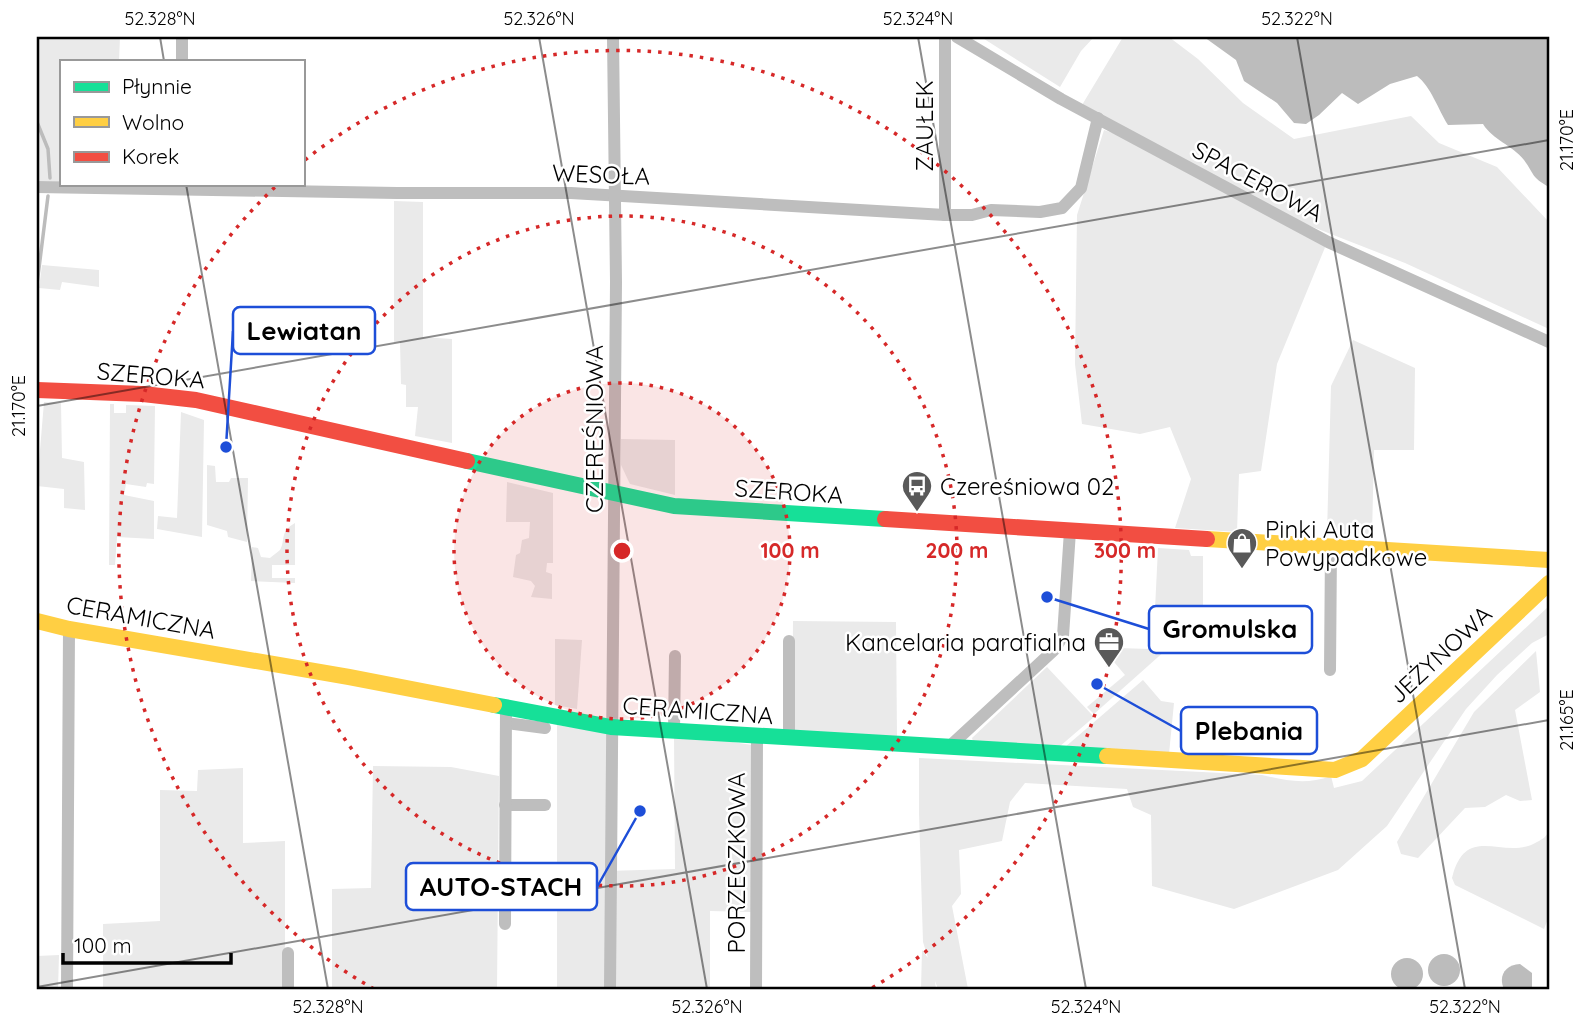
<svg xmlns="http://www.w3.org/2000/svg" width="1586" height="1026" font-family="Quicksand,sans-serif">
  <rect width="100%" height="100%" fill="#fff"/>
  <!-- green -->
  <g fill="#eaeaea">
    <path d="M37,37H120L119,61H61V182L37,181Z"/>
    <path d="M981,37H1094L1081,51L1060,87Z"/>
    <path d="M1123,37H1169L1198,59L1243,103L1294,139L1411,116L1439,143L1497,167L1549,222V329L1405,263L1295,220L1082,105Z"/>
    <path d="M1104,130L1124,137L1326,245L1277,364L1261,471L1239,474L1237,532L1175,528L1191,479L1170,427L1140,434L1082,424L1075,364L1077,215Z"/>
    <path d="M394,201L423,202V337L452,339V443L415,436L418,407H406V385L401,384L400,342H394Z"/>
    <path d="M42,265L99,270V287L62,282L60,290L39,288Z"/>
    <path d="M1353,340L1415,368L1414,450H1374L1372,535L1327,533L1331,386Z"/>
    <path d="M44,402L61,403L62,458L84,462L85,510L64,508V489L37,486Z"/>
    <path d="M110,404H114V413H126V405L155,406L154,484L147,483L146,487L126,484L124,495L154,501V539L117,537L115,565H109Z"/>
    <path d="M181,412L204,420L202,537L157,529L158,516L177,518Z"/>
    <path d="M621,439L675,440V495L630,484L621,465Z"/>
    <path d="M207,465L215,466L216,482H229L231,478H248L247,542L228,537L227,531L207,525Z"/>
    <path d="M507,482L553,493V563H547L546,572L552,574V599L531,597L535,586L531,581L513,577L516,555L520,553L522,540L529,538L530,522H506Z"/>
    <path d="M295,523V565H272V578H295V583L251,581L252,547L258,548L261,557L270,558C273,555 277,553 280,550C286,540 279,532 295,523Z"/>
    <path d="M1158,548L1189,550L1191,556H1203V617L1094,714L1087,707L1125,675L1109,656L1117,648L1150,649L1153,626L1158,621L1159,616L1155,609Z"/>
    <path d="M1549,606V634L1532,643L1497,675L1466,709L1387,826L1338,870L1234,909L1152,886L1151,815L1133,807L1127,789L1025,783L1010,802L1002,841L959,850L961,894L952,906L968,989H938L935,981L936,989H921L922,950L928,958L923,942L919,813V758L1262,775C1288,781 1306,785 1331,776L1334,788L1362,781Z"/>
    <path d="M793,621L896,622L897,737L792,731Z"/>
    <path d="M555,639L582,640L577,709L555,705Z"/>
    <path d="M1536,651L1540,692L1515,710L1532,800L1520,801L1506,795L1485,807L1465,808L1418,858L1401,854L1397,842L1474,712Z"/>
    <path d="M1047,667L1094,717L1059,747L974,744L972,738Z"/>
    <path d="M1143,680L1161,701L1174,703L1169,754L1064,748Z"/>
    <path d="M557,725L607,733V871L675,869L674,736L713,739L752,745L751,912L710,911V989H557Z"/>
    <path d="M373,766L451,767L499,776L497,989H332V889L371,888Z"/>
    <path d="M243,768V843L285,841V989H103V924L160,921V790L197,791L198,770Z"/>
    <path d="M1549,831V916L1544,929L1455,885L1452,878C1466,821 1504,862 1537,842C1543,839 1546,837 1549,831Z"/>
    <path d="M59,955L58,989H37V956Z"/>
  </g>
  <!-- water -->
  <g fill="#bcbcbc">
    <path d="M1204,37H1549V187C1531,177 1535,175 1524,160C1512,145 1493,140 1483,124L1448,125C1438,109 1431,87 1417,76L1390,84L1358,104L1342,93L1319,115L1306,124L1294,123L1277,103L1244,81L1236,60Z"/>
    <circle cx="1444" cy="970" r="16"/>
    <circle cx="1407" cy="974" r="16"/>
    <path d="M1520,964L1532,973V988L1504,989C1498,976 1505,965 1520,964Z"/>
  </g>
  <g fill="none" stroke-linecap="round" stroke-linejoin="round">
    <!-- stream -->
    <g stroke="#bcbcbc" stroke-width="3.5">
      <path d="M37,122L48,149L50,178"/>
      <path d="M37,284L48,196"/>
    </g>
    <!-- street -->
    <g stroke="#bebebe" stroke-width="12">
      <path d="M182,37V61"/>
      <path d="M957,37L1061,99L1328,242L1549,342"/>
      <path d="M37,187L397,193H571L945,215H972L991,210L1040,212L1062,208L1081,188L1098,118"/>
      <path d="M945,215V37"/>
      <path d="M789,641V739"/>
      <path d="M1330,670L1331,547"/>
      <path d="M506,723L545,728"/>
      <path d="M674,732L675,656"/>
      <path d="M950,746L1054,650L1063,636L1070,531"/>
      <path d="M505,805H545"/>
      <path d="M505,885H544"/>
      <path d="M505,924L506,706"/>
      <path d="M67,989L69,629"/>
      <path d="M288,989V953"/>
      <path d="M610,989L616,282L613,37"/>
      <path d="M756,989L757,738"/>
    </g>
    <!-- fast -->
    <g stroke="#16e098" stroke-width="16">
      <path d="M467,461L674,506L885,519"/>
      <path d="M494,705L611,727L1107,756"/>
    </g>
    <!-- slow -->
    <g stroke="#ffcf43" stroke-width="16">
      <path d="M1207,539L1549,560"/>
      <path d="M37,621L69,629L349,677L494,705"/>
      <path d="M1107,756L1335,770L1362,759L1549,583"/>
    </g>
    <!-- jam -->
    <g stroke="#f24e42" stroke-width="16">
      <path d="M37,390L143,394L196,400L467,461"/>
      <path d="M885,519L1207,539"/>
    </g>
  </g>
  <!-- ticks -->
  <path fill="none" stroke="#000" stroke-width="2" stroke-opacity="0.45" d="M160,37L164,61M539,37L707,989M918,37L1086,989M1297,37L1465,989M186,184L328,989M37,406L1549,140M37,987L1549,720"/>
  <!-- distance rings -->
  <circle cx="622" cy="551" r="168" fill="#d62828" fill-opacity=".12"/>
  <g fill="none" stroke="#d62828" stroke-width="3.5" stroke-dasharray="3.5 7">
    <circle cx="622" cy="551" r="168"/>
    <circle cx="622" cy="551" r="335"/>
    <path d="M374 989A503 503 0 0 1 276 186M305 160A503 503 0 1 1 870 989"/>
  </g>
  <!-- icons -->
  <defs>
    <g id="bus-pin" transform="scale(1.575)"><path d="M0 17L-7.5 6A9.5 9.5 0 1 1 7.5 6Z" fill="#595959" stroke="#fff"/><path d="M-5-6H5V4H4V6H2V4H-2V6H-4V4H-5ZM-3.5-4V0h7V-4ZM-3.5 1.2v1.5H-2V1.2ZM2 1.2v1.5H3.5V1.2Z" fill="#fff"/></g>
    <g id="shop-pin" transform="scale(1.575)"><path d="M0 17L-7.5 6A9.5 9.5 0 1 1 7.5 6Z" fill="#595959" stroke="#fff"/><path d="M-5-2.5h2.3a2.7 3.5 0 0 1 5.4 0H5L5.5 6h-11ZM-1.5-2.5h3a1.5 2.3 0 0 0-3 0Z" fill="#fff"/></g>
    <g id="office-pin" transform="scale(1.575)"><path d="M0 17L-7.5 6A9.5 9.5 0 1 1 7.5 6Z" fill="#595959" stroke="#fff"/><path d="M-6-3h4V-5.5h4V-3h4V5H-6ZM-1-4.5V-3h2v-1.5ZM-6 0V1H6V0Z" fill="#fff"/></g>
  </defs>
  <g fill-rule="evenodd">
    <use href="#bus-pin" x="917" y="486"/>
    <use href="#shop-pin" x="1242" y="543"/>
    <use href="#office-pin" x="1109" y="642"/>
  </g>
  <g text-anchor="middle" dominant-baseline="central" stroke-width="5" stroke-linejoin="round" paint-order="stroke">
    <!-- street labels -->
    <g font-size="24" fill="#000" stroke="#fff">
      <text transform="translate(924 126) rotate(-90)">ZAUŁEK</text>
      <text transform="translate(601 174) rotate(2)">WESOŁA</text>
      <text transform="translate(1258 181) rotate(28)">SPACEROWA</text>
      <text transform="translate(151 375) rotate(5)">SZEROKA</text>
      <text transform="translate(594 429) rotate(-90)">CZEREŚNIOWA</text>
      <text transform="translate(789 491) rotate(4)">SZEROKA</text>
      <text transform="translate(141 617) rotate(10)">CERAMICZNA</text>
      <text transform="translate(1440 654) rotate(-43)">JEŻYNOWA</text>
      <text transform="translate(698 710) rotate(4)">CERAMICZNA</text>
      <text transform="translate(736 863) rotate(-90)">PORZECZKOWA</text>
    </g>
    <!-- poi labels -->
    <g font-size="24" fill="#000" stroke="#fff" text-anchor="start">
      <text x="940" y="486">Czereśniowa 02</text>
      <text x="1265" y="529">Pinki Auta<tspan x="1265" dy="28">Powypadkowe</tspan></text>
      <text x="1086" y="642" text-anchor="end">Kancelaria parafialna</text>
    </g>
  </g>
  <circle cx="622" cy="551" r="10" fill="#d62828" stroke="#fff" stroke-width="3.5"/>
  <g font-size="21" text-anchor="middle" font-weight="bold" fill="#d62828" stroke="#fff" stroke-width="5" stroke-linejoin="round" paint-order="stroke">
    <text x="790" y="558">100 m</text>
    <text x="957" y="558">200 m</text>
    <text x="1125" y="558">300 m</text>
  </g>
  <!-- callouts -->
  <path fill="none" stroke="#1d4ed8" stroke-width="2.5" d="M226 447L233 331M1047 597L1149 629M1097 684L1181 731M640 811L597 887"/>
  <g fill="#1d4ed8" stroke="#fff" stroke-width="2.5">
    <circle cx="226" cy="447" r="7"/>
    <circle cx="1047" cy="597" r="7"/>
    <circle cx="1097" cy="684" r="7"/>
    <circle cx="640" cy="811" r="7"/>
  </g>
  <g fill="#fff" stroke="#1d4ed8" stroke-width="2.5">
    <rect x="233" y="307" width="142" height="47" rx="7"/>
    <rect x="1149" y="606" width="163" height="47" rx="7"/>
    <rect x="1181" y="707" width="136" height="47" rx="7"/>
    <rect x="406" y="863" width="191" height="47" rx="7"/>
  </g>
  <g font-size="26" text-anchor="middle" font-weight="bold" fill="#000">
    <text x="304" y="340">Lewiatan</text>
    <text x="1230" y="638">Gromulska</text>
    <text x="1249" y="740">Plebania</text>
    <text x="501" y="896">AUTO-STACH</text>
  </g>
  <!-- border -->
  <rect width="1586" height="1026" fill="none" stroke="#ffffff" stroke-width="77"/>
  <!-- legend -->
  <rect x="60" y="60" width="245" height="126" fill="#ffffff" stroke="#999999" stroke-width="2"/>
  <rect x="74" y="82" width="35" height="10" fill="#16e098" stroke="#999999" stroke-width="2"/>
  <text x="122" y="94" font-size="21" fill="#000000">Płynnie</text>
  <rect x="74" y="117" width="35" height="10" fill="#ffcf43" stroke="#999999" stroke-width="2"/>
  <text x="122" y="130" font-size="21" fill="#000000">Wolno</text>
  <rect x="74" y="152" width="35" height="10" fill="#f24e42" stroke="#999999" stroke-width="2"/>
  <text x="122" y="164" font-size="21" fill="#000000">Korek</text>
  <!-- scale -->
  <path d="M63 953v10h168v-10" fill="none" stroke="#000000" stroke-width="3.5"/>
  <text x="74" y="953" font-size="21" fill="#000000" stroke="#ffffff" stroke-width="5" paint-order="stroke">100 m</text>
  <rect x="38" y="38" width="1510" height="950" fill="none" stroke="#000" stroke-width="2.5"/>
  <g font-size="18" text-anchor="middle" fill="#000">
    <text x="160" y="25">52.328°N</text>
    <text x="539" y="25">52.326°N</text>
    <text x="918" y="25">52.324°N</text>
    <text x="1297" y="25">52.322°N</text>
    <text transform="translate(1567 140) rotate(-90)" y="6">21.170°E</text>
    <text transform="translate(19 406) rotate(-90)" y="6">21.170°E</text>
    <text transform="translate(1567 720) rotate(-90)" y="6">21.165°E</text>
    <text x="328" y="1013">52.328°N</text>
    <text x="707" y="1013">52.326°N</text>
    <text x="1086" y="1013">52.324°N</text>
    <text x="1465" y="1013">52.322°N</text>
  </g>
</svg>
